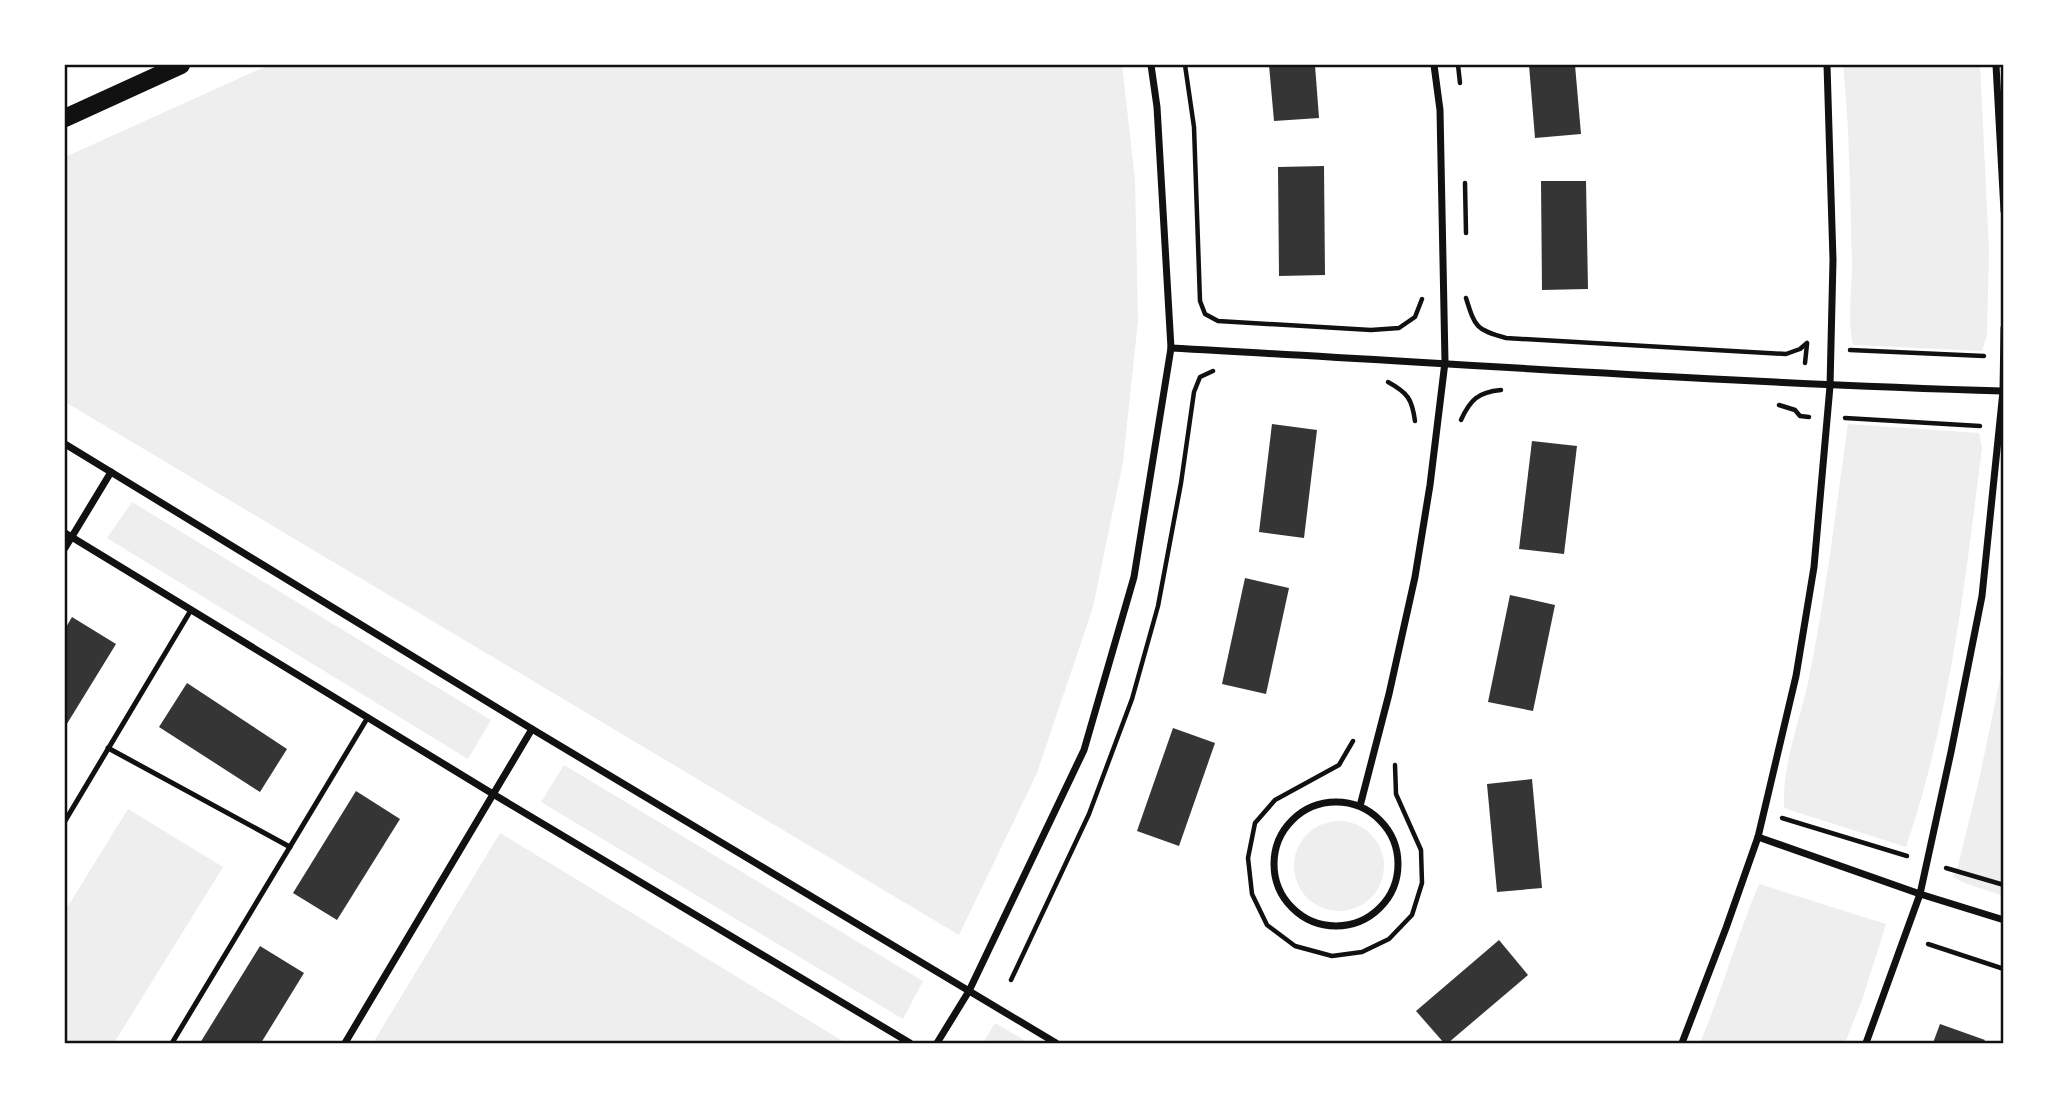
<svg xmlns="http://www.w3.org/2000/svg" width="2069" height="1108" font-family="Arial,sans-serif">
  <rect width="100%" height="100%" fill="#fff"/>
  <!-- green -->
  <g fill="#eee">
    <path d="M269,65H1122L1135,179L1138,321L1123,462L1093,607L1037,773L959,935L65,402V157Z"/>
    <path d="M1843,65H1980L1989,249L1987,335L1982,351L1853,345C1847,319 1852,290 1852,264C1850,198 1850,131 1843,65Z"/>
    <path d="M1848,424L1979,433L1982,448C1965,582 1950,718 1906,847L1784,808C1782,765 1800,720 1809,678C1826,594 1836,509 1848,424Z"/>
    <path d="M132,502L491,720L468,759L107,538Z"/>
    <path d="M2004,660V896L1967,884L1953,877L1958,866L1979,780Z"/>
    <path d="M564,765L923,981L903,1019L541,802Z"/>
    <path d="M128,809L223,867L114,1043H65V911Z"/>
    <circle cx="1339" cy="866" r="45"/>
    <path d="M500,833L846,1043H373Z"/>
    <path d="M1759,884L1886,924L1862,1000L1845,1043H1700C1722,991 1737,936 1759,884Z"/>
    <path d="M995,1023L1029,1043H983Z"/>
  </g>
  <!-- building -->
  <g fill="#353535">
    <path d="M1269,65H1315L1319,118L1274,121Z"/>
    <path d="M1529,65H1575L1581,134L1535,138Z"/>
    <path d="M1324,166L1325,275L1279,276L1278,167Z"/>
    <path d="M1541,181H1586L1588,289L1542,290Z"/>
    <path d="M1272,424L1317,430L1304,538L1259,532Z"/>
    <path d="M1532,441L1577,446L1564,554L1519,549Z"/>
    <path d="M1245,578L1289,588L1266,694L1222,684Z"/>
    <path d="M1510,595L1555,605L1533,711L1488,702Z"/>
    <path d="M72,617L116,644L65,727V629Z"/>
    <path d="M187,683L287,749L260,792L159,727Z"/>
    <path d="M1173,728L1215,743L1179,846L1137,831Z"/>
    <path d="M1532,779L1542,888L1497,892L1487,784Z"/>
    <path d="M356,791L400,819L337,920L293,893Z"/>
    <path d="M1499,940L1528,975L1448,1043H1444L1416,1011Z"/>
    <path d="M260,946L304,973L261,1043H200Z"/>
    <path d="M1940,1024L1985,1040L1983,1043H1933Z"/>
  </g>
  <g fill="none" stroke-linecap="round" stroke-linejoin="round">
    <!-- path -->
    <g stroke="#111" stroke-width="4.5">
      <path d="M1185,65L1194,127L1200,301L1205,314L1218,321L1371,330L1399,328L1415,317L1422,299"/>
      <path d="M1458,65L1460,83"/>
      <path d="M1465,183L1466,233"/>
      <path d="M1466,298C1475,327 1476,330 1506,338L1786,354L1800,349L1807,343"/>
      <path d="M1850,350L1984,356"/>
      <path d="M1805,363L1807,344"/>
      <path d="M1388,382C1408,393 1412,399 1415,421"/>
      <path d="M1779,405L1795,410L1800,416L1809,417"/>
      <path d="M1845,418L1980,426"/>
      <path d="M1461,420C1470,400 1478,392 1501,390"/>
      <path d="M1353,741L1339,765L1275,800L1255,823L1248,858L1252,894L1267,925L1295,946L1332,956L1362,952L1389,939L1412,915L1422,883L1421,850L1396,794L1395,765"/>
      <path d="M1782,818L1907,856"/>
      <path d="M1946,868L2004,885"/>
      <path d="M1928,944L2004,969"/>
      <path d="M1011,980L1089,814L1132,699L1158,606L1181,483L1194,392L1200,377L1213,371"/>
    </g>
    <!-- service -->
    <g stroke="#111" stroke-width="5">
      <path d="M108,748L290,847"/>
      <path d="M65,821L191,610"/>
      <path d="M172,1043L368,717"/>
    </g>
    <!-- minor -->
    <g stroke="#111" stroke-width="7">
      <path d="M1996,65L2004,211"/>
      <path d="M1171,348C1448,363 1725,383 2003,391"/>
      <path d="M65,444L532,729L1056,1043"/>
      <path d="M65,533L493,794L910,1043"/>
      <path d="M65,548L111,472"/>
      <circle cx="1336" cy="864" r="62"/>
      <path d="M1360,806L1389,694L1415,577L1430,485L1445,362L1440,110L1434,65"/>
      <path d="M1758,837L1920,894L2004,920"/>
      <path d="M345,1043L532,729"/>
      <path d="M937,1043L969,991L1084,750L1134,577L1171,348L1157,107L1151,65"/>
      <path d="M1682,1043L1726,928L1758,837L1796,676L1814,567L1830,386L1833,260L1827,65"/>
      <path d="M1866,1043L1920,894L1951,752L1982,596L2003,391L2004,328"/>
    </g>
    <!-- primary -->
    <path stroke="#111" stroke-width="18" d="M65,118L181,65"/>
  </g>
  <!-- border -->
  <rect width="2069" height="1108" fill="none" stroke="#ffffff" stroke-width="133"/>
  <rect x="66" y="66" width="1936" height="976" fill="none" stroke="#111" stroke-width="2.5"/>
</svg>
